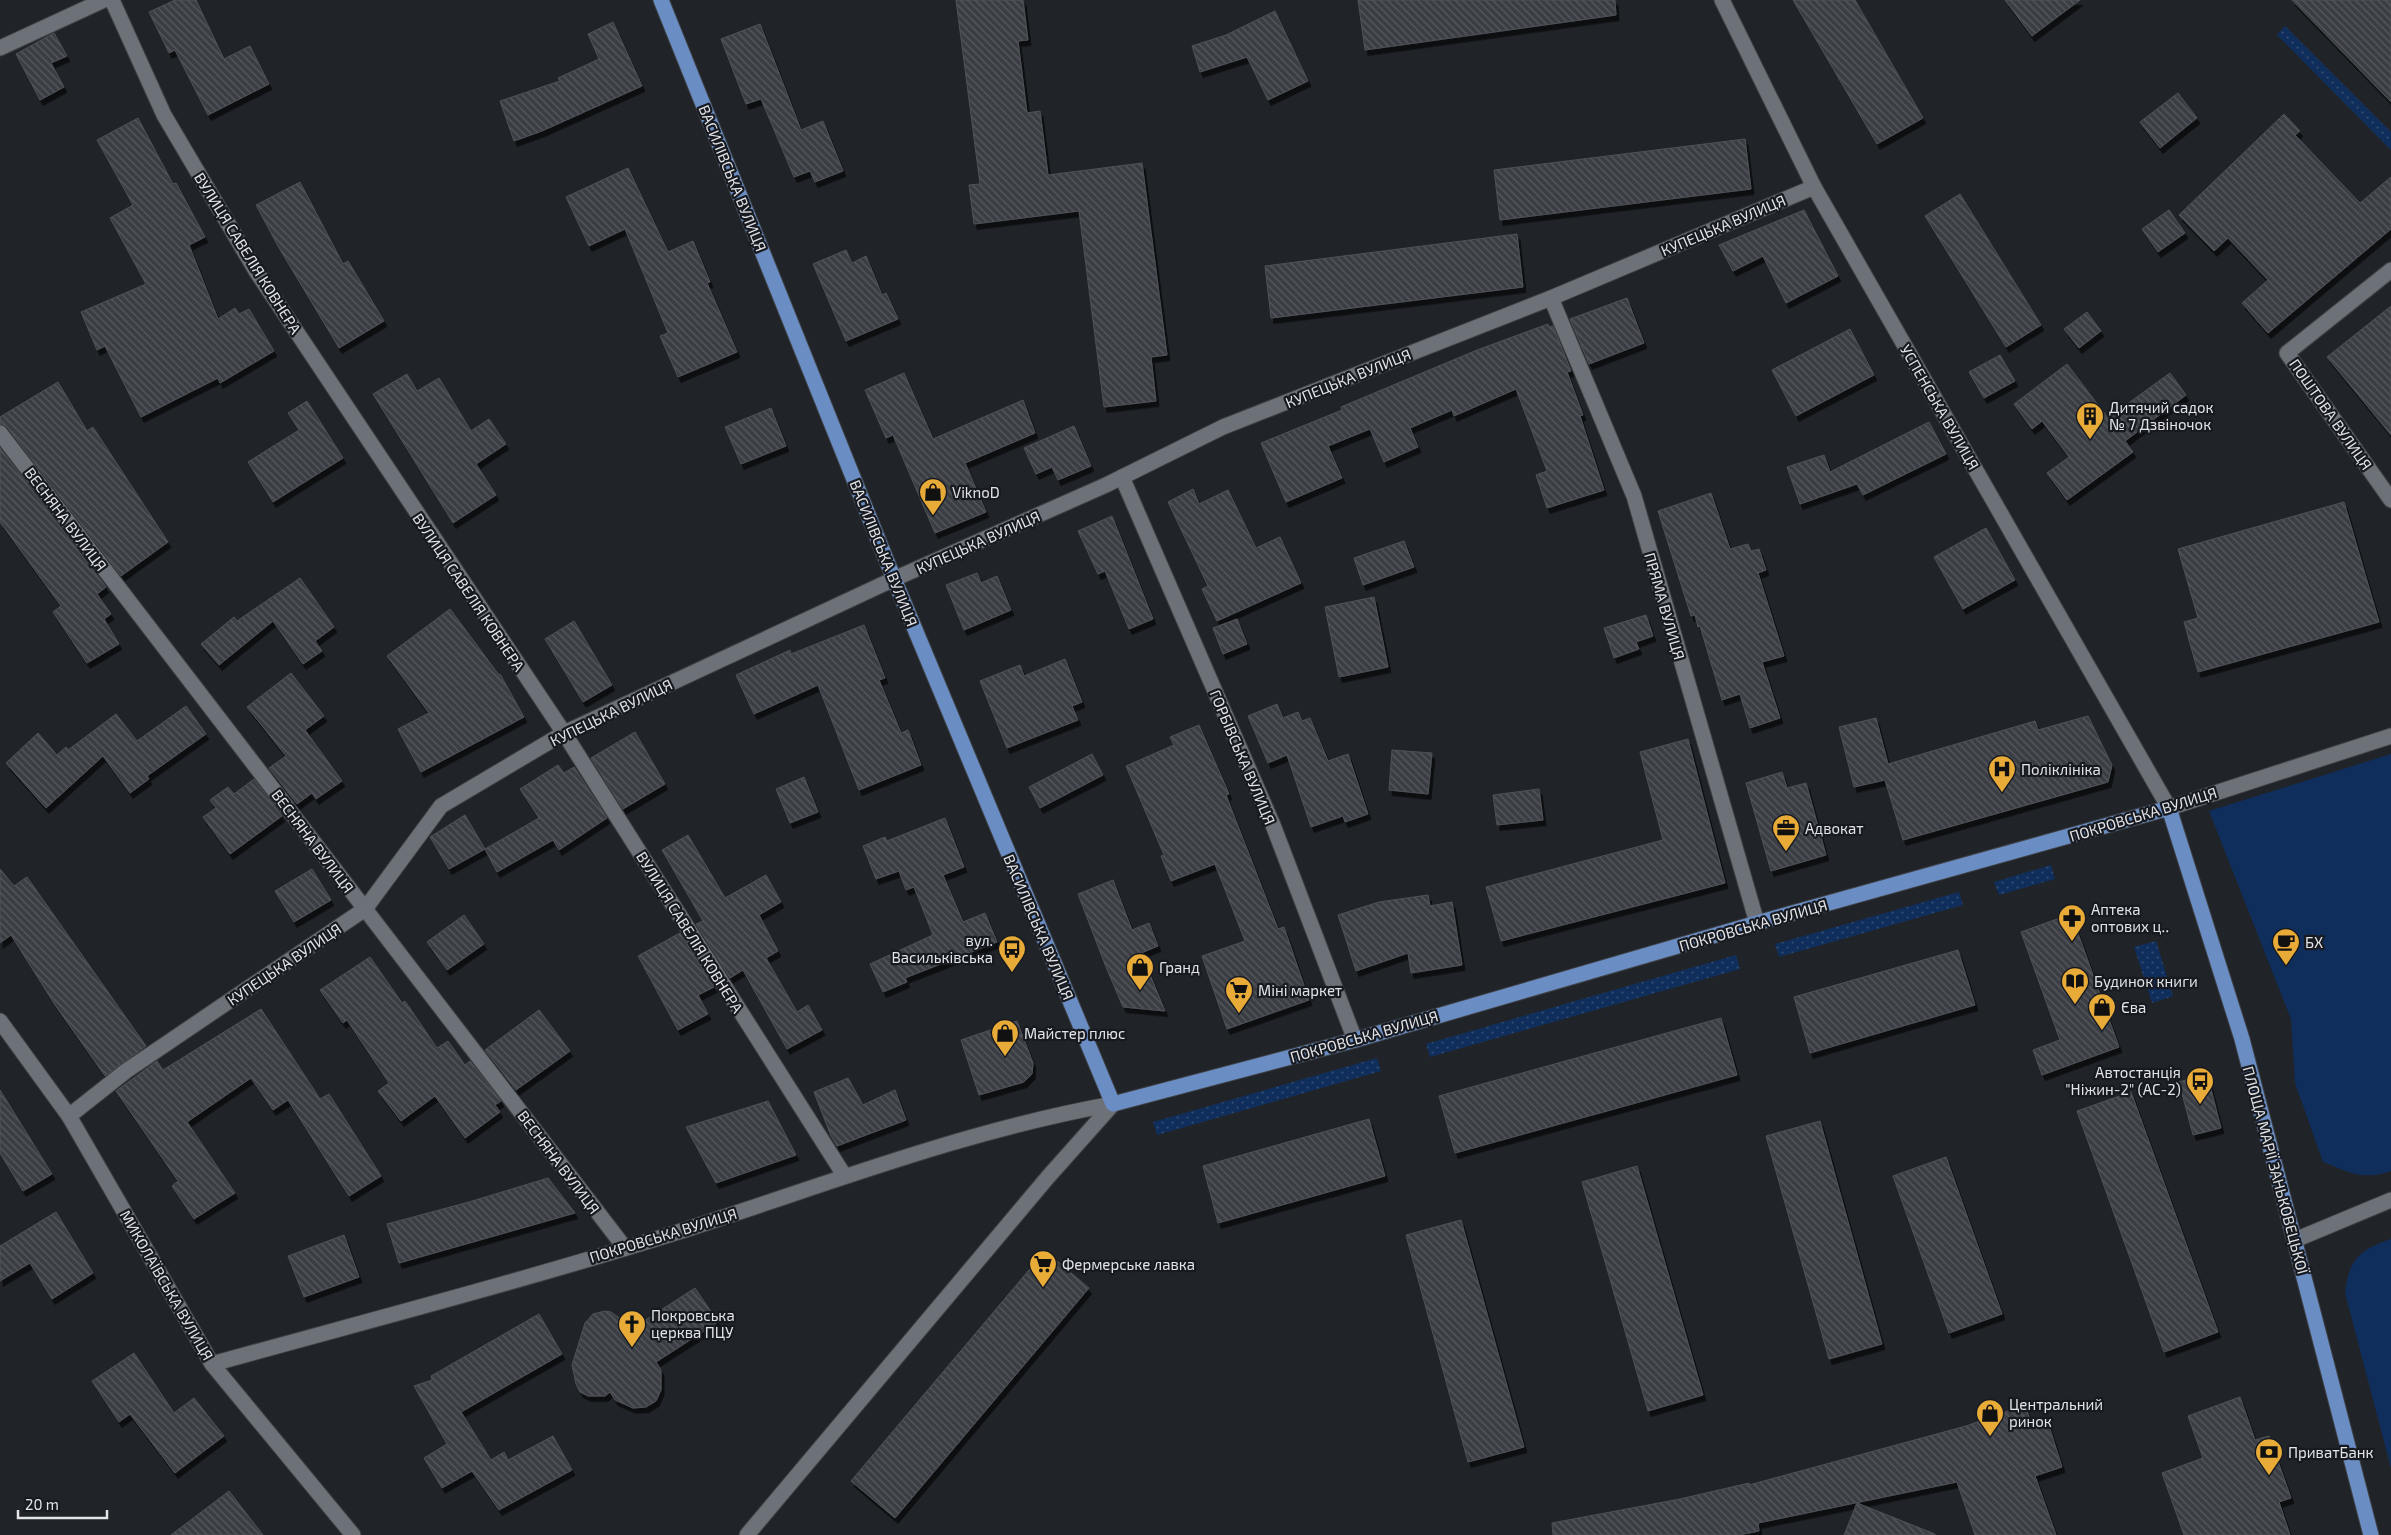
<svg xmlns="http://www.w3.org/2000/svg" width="2391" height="1535" font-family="'Exo 2',sans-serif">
  <defs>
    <pattern id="grass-dots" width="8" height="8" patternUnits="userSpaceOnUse" patternTransform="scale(1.25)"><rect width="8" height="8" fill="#102e5b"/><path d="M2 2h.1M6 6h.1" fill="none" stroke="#324c73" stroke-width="1.8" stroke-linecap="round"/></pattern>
    <pattern id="building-back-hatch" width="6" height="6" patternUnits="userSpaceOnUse" patternTransform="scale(1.25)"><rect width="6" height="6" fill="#3b3e44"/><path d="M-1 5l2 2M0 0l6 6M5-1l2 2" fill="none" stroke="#575a5f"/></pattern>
    <filter id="shadow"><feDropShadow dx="3" dy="5.5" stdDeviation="0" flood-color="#0009"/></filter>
  </defs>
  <rect width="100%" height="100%" fill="#202429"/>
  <!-- grass -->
  <g fill="url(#grass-dots)">
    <path d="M2285,26L2391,132V150L2277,35Z"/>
    <path d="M2051,865L2055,879L1999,895L1994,882Z"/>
    <path d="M1959,892L1963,905L1779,957L1775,944Z"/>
    <path d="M2156,941L2173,996L2152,1003L2134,947Z"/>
    <path d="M1736,955L1740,969L1430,1057L1426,1044Z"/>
    <path d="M1377,1058L1381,1071L1157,1135L1153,1122Z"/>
  </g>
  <!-- green -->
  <g fill="#102e5b">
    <path d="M2391,754V1171C2364,1181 2348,1172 2323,1162L2295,1083L2291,1019L2209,811Z"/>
    <path d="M2391,1239V1468L2345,1293C2349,1258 2360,1250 2391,1239Z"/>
  </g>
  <!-- building -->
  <g fill="url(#building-back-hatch)" stroke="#4e5258" filter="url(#shadow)">
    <path d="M175,0H196L224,59L250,46L269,84L208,115L175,50L169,53L149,12Z"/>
    <path d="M956,0H1023L1028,40L1018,41L1027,113L1040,111L1048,175L1142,163L1167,355L1151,357L1156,401L1104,407L1079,211L974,224L969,185L980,184Z"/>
    <path d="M1358,0H1615L1616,15L1365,50Z"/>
    <path d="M1793,0H1855L1923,118L1877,144Z"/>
    <path d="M2005,0H2080L2032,36Z"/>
    <path d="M2292,0H2391V102Z"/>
    <path d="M1275,11L1308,81L1268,100L1247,57L1200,72L1192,46L1226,35Z"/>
    <path d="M613,22L642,86L542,131L514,141L500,101L560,81L558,78L599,59L588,34Z"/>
    <path d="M760,24L801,130L823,121L843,171L815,182L810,171L794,177L761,99L746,104L721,39Z"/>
    <path d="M54,33L67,56L51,63L64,87L40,100L16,54Z"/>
    <path d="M2178,93L2197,118L2160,148L2140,122Z"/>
    <path d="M2284,114L2300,131L2295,135L2360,203L2391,177V229L2268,333L2242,303L2268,280L2228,238L2214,251L2179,215Z"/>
    <path d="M138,118L173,184L176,183L205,237L189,245L218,319L235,308L239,314L249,309L274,351L220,383L218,378L141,417L105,346L97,350L81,312L146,284L110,218L133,205L97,140Z"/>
    <path d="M1745,139L1751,189L1500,220L1494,170Z"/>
    <path d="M628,168L668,252L693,241L710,282L707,283L737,352L678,377L660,336L668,333L625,229L589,246L566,197Z"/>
    <path d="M300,182L343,264L348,261L384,321L339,348L279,248L256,205Z"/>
    <path d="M1960,194L2041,325L2006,347L1925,216Z"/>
    <path d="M1804,210L1838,276L1786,303L1763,256L1733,271L1719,245Z"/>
    <path d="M2169,210L2185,233L2158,252L2142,229Z"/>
    <path d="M1517,234L1523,287L1271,318L1265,266Z"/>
    <path d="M846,250L852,263L866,256L882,295L886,293L898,319L846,341L813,264Z"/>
    <path d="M1627,298L1644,343L1589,364L1570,319Z"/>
    <path d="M2391,306V435L2327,357Z"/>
    <path d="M2087,312L2101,331L2079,348L2064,329Z"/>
    <path d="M1548,324L1549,327L1553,326L1571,371L1567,372L1583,415L1580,416L1604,490L1547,508L1536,475L1547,471L1516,389L1454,416L1452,410L1410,428L1418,447L1384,462L1370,429L1328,446L1342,478L1286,502L1261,443L1342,410L1341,407L1477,350Z"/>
    <path d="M1850,329L1874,375L1796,416L1772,370Z"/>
    <path d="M2000,355L2015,381L1984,398L1969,372Z"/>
    <path d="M2067,364L2108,418L2170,373L2186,395L2125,441L2133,452L2067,500L2047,473L2069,457L2042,421L2032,429L2014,404Z"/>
    <path d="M904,373L933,439L1023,400L1035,433L965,463L986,512L935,533L893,435L886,438L865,390Z"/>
    <path d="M407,374L417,391L439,378L471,431L489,419L506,444L476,464L496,495L453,523L373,394Z"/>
    <path d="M58,382L87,431L93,427L168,542L121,576L7,427L0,424V417Z"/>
    <path d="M307,401L343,458L273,502L248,462L299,430L288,413Z"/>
    <path d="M771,408L786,446L741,464L725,427Z"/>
    <path d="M1929,422L1946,454L1863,495L1857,484L1800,504L1787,467L1824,455L1830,472Z"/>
    <path d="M1074,426L1091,466L1058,480L1052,467L1036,474L1024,448Z"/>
    <path d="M0,448L106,587L97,594L111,614L104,619L119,644L87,663L53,612L61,606L0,522Z"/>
    <path d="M1193,489L1199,504L1228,490L1256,548L1280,537L1301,583L1217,621L1202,589L1208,586L1168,502Z"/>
    <path d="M1711,493L1730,549L1748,544L1751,551L1759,549L1766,570L1758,573L1784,656L1762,662L1780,718L1750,728L1740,694L1722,700L1700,626L1698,627L1695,615L1691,616L1658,511Z"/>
    <path d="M2344,502L2379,622L2198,672L2184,622L2198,618L2178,549Z"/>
    <path d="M1112,516L1153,619L1129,629L1105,571L1098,574L1078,531Z"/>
    <path d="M1986,528L2015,580L1963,609L1934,557Z"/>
    <path d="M1404,541L1414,567L1363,585L1354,558Z"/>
    <path d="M977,573L981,583L997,576L1011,610L964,630L946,585Z"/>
    <path d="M300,578L334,627L315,641L322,651L303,664L273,621L219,665L201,644L234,617L237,621Z"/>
    <path d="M1374,597L1388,667L1339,677L1325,607Z"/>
    <path d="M450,609L499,675L500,674L524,717L421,772L398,729L429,713L387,656Z"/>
    <path d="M1646,615L1653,636L1636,642L1639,649L1614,658L1604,628Z"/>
    <path d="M1237,619L1247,644L1223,654L1213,628Z"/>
    <path d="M574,621L612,685L583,702L545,639Z"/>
    <path d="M864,625L885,678L879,680L901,733L908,730L921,765L859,790L818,685L754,714L736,675L790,650L791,654Z"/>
    <path d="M1065,659L1082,702L1072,706L1078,720L1007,748L980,681L1020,665L1024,676Z"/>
    <path d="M291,673L324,716L305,730L342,781L316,799L312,793L297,804L269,768L286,756L247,707Z"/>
    <path d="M1277,704L1283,718L1298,712L1302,721L1310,718L1328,761L1348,754L1368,814L1345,822L1343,816L1311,827L1287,755L1268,763L1248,716Z"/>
    <path d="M186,706L206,734L147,776L149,779L130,793L103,756L46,808L6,763L38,733L57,755L66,747L68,750L116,714L137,741Z"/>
    <path d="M2088,716L2112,765L2108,782L1903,840L1885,780L1854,787L1839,727L1876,718L1888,764L2035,721L2038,730Z"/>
    <path d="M1199,725L1229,794L1226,795L1278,929L1284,927L1309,1000L1227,1029L1202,956L1245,941L1215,864L1171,881L1161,856L1164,855L1126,766L1174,745L1170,737Z"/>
    <path d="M635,732L665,784L623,809L591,758Z"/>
    <path d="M1688,739L1725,883L1501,941L1486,887L1663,840L1640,752Z"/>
    <path d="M1392,750L1432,753L1428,794L1389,790Z"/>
    <path d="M1092,754L1103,775L1040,808L1029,787Z"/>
    <path d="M558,765L564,773L574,767L607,818L559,850L553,840L497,872L485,849L539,818L520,789Z"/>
    <path d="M1782,772L1787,788L1806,783L1826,855L1771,871L1746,783Z"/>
    <path d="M804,777L818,812L790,823L776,789Z"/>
    <path d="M254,779L282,816L230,854L203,817L216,808L210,800L228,787L234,794Z"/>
    <path d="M1539,789L1543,820L1497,825L1493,795Z"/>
    <path d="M465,815L485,849L449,869L430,837Z"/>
    <path d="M945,818L964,867L943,875L963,922L985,913L997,942L905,978L907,982L883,992L870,964L933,935L914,887L906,890L899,871L876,879L863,846L885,837L887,841Z"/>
    <path d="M688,835L725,898L766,875L781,902L759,915L778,951L766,958L797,1012L808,1005L822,1030L787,1049L743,970L730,978L696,924L703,921L662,850Z"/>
    <path d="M0,869L14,886L27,877L146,1046L105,1076L55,1005L11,935L0,943Z"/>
    <path d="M312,869L331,900L294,922L275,891Z"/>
    <path d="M1113,880L1132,930L1149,923L1158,946L1141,953L1165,1011L1123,1007L1106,967L1078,894Z"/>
    <path d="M1428,895L1430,906L1452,902L1462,965L1411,973L1408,953L1356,971L1338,915L1379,902Z"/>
    <path d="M2071,914L2119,1047L2042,1075L2033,1050L2060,1040L2021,932Z"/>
    <path d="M464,915L484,944L447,970L427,942Z"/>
    <path d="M680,933L714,987L698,995L708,1014L678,1030L638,956Z"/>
    <path d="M1958,950L1975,1005L1810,1053L1794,997Z"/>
    <path d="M370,957L402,1003L405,1001L437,1048L448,1041L465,1065L470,1061L501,1101L495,1105L500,1112L465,1138L435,1096L401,1121L378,1091L389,1083L347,1020L343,1023L320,990Z"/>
    <path d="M261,1009L320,1099L329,1094L381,1176L349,1196L288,1100L273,1110L251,1078L187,1122L235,1193L194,1219L172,1186L178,1181L116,1091L157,1061L163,1070Z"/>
    <path d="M539,1010L570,1051L516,1090L485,1050Z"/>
    <path d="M1721,1018L1737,1075L1455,1153L1439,1096Z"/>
    <path d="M1017,1021L1033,1063L1032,1074L1024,1082L979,1095L961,1040Z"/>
    <path d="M2207,1074L2221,1128L2193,1135L2179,1082Z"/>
    <path d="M848,1078L863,1105L895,1090L906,1120L837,1146L831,1136L814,1092Z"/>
    <path d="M0,1090L52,1174L23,1191L0,1153Z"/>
    <path d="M2131,1092L2218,1332L2164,1352L2077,1111Z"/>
    <path d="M768,1101L796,1155L716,1183L686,1127Z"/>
    <path d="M1369,1119L1385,1176L1218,1223L1203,1166Z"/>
    <path d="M1820,1121L1882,1344L1829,1359L1766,1136Z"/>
    <path d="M1946,1157L2002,1314L1949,1333L1893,1176Z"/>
    <path d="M1637,1166L1703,1395L1648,1411L1582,1182Z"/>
    <path d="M548,1178L575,1213L399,1263L387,1224L469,1202Z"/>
    <path d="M56,1212L93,1273L52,1299L30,1263L0,1281V1246Z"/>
    <path d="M1461,1220L1524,1447L1468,1462L1406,1235Z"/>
    <path d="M344,1235L359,1277L304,1297L288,1256Z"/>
    <path d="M1045,1251L1089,1288L895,1518L851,1481Z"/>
    <path d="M695,1288L718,1322L656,1362L661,1370V1390L656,1401L646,1407L633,1408L615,1400L610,1392L605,1396H588L580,1392L576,1384L572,1365L585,1323L593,1314L605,1311L611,1312L633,1328Z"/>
    <path d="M539,1314L562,1354L461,1412L491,1460L504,1452L508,1460L553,1436L572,1470L499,1510L472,1471L442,1488L424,1458L447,1444L414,1386L432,1380L431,1376Z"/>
    <path d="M134,1353L174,1413L194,1398L224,1436L175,1473L130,1414L119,1422L92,1381Z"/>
    <path d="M2240,1397L2255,1440L2269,1436L2291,1498L2279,1502L2290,1535H2184L2162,1473L2203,1458L2188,1416Z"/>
    <path d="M2025,1405L2033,1428L2048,1423L2062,1467L2035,1476L2056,1535H1975L1957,1482L1758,1523L1759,1531L1739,1535H1553L1552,1523L1680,1499L1749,1483V1485L1966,1426Z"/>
    <path d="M229,1491L263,1535H171Z"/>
    <path d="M1857,1503L1935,1534V1535H1844Z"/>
  </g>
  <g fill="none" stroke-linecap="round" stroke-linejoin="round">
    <!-- minor casing -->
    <g stroke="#3e4145" stroke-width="17">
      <g id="minor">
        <path d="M112,0L164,115L256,271L564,733L844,1175"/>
        <path d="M1722,0L1814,187L2169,808L2391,736"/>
        <path d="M0,48L104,0"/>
        <path d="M2391,270L2287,353L2391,500"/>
        <path d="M1551,298L1634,496L1757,923"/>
        <path d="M0,433L625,1248"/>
        <path d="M1122,477L1273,825L1355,1040"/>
        <path d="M0,1021L69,1116L212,1364L353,1535"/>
        <path d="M69,1116L126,1071L365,909L441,806L564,733L894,579L1106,485L1223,427L1551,298L1814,187"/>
        <path d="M2295,1240L2391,1200"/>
        <path d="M212,1364C367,1321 522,1281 675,1233C820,1187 962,1131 1113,1104"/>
        <path d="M747,1535L1048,1177L1113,1104"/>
      </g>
    </g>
    <!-- major casing -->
    <g stroke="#3e4145" stroke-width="17">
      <path id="major" d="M661,0L894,579L1113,1104L1355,1040L1757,923L2169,808L2242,1039L2371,1535"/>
    </g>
    <!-- minor -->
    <use href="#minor" stroke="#6d7178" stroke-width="15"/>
    <!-- major -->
    <use href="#major" stroke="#6a8dc4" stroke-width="15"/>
  </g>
  <!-- icons -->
  <defs>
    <g id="building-pin" transform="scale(1.4375)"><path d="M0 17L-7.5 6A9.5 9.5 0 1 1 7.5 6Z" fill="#e9ab38" stroke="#171a20"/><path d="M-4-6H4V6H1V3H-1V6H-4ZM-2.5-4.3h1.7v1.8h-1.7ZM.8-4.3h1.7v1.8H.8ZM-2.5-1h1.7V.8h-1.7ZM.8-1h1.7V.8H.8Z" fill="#111"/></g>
    <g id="shop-pin" transform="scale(1.4375)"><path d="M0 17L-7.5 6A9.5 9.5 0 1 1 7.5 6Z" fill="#e9ab38" stroke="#171a20"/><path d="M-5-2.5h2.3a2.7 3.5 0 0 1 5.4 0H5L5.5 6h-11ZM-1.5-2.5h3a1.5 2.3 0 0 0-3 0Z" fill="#111"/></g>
    <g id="hospital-pin" transform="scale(1.4375)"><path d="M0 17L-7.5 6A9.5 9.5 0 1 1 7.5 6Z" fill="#e9ab38" stroke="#171a20"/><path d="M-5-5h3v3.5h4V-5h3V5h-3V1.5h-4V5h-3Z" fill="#111"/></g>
    <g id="office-pin" transform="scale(1.4375)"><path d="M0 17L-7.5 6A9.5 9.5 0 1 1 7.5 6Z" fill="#e9ab38" stroke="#171a20"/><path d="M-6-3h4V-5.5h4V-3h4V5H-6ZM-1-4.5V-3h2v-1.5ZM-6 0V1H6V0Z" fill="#111"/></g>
    <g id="pharmacy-pin" transform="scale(1.4375)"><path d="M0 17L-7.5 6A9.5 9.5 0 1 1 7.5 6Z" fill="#e9ab38" stroke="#171a20"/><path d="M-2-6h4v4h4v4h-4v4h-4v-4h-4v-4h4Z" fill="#111"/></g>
    <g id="cafe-pin" transform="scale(1.4375)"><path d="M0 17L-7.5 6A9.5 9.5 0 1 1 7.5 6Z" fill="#e9ab38" stroke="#171a20"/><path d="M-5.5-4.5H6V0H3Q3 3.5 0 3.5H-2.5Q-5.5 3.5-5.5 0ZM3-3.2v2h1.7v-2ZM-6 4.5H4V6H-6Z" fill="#111"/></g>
    <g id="bus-pin" transform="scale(1.4375)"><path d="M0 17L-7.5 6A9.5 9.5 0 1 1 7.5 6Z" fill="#e9ab38" stroke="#171a20"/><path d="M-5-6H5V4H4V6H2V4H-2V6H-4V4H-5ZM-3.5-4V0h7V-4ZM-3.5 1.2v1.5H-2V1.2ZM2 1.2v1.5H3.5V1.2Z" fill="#111"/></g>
    <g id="library-pin" transform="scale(1.4375)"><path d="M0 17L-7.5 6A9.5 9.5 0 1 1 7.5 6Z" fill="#e9ab38" stroke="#171a20"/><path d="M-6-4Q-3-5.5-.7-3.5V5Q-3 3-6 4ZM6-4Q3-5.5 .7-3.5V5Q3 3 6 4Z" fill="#111"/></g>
    <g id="supermarket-pin" transform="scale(1.4375)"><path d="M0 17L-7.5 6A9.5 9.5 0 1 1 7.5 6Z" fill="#e9ab38" stroke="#171a20"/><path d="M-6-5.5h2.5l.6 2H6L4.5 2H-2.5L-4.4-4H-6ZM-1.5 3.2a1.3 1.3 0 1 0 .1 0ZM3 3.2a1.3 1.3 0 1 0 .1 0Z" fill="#111"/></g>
    <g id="church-pin" transform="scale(1.4375)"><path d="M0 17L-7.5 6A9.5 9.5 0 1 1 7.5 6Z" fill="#e9ab38" stroke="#171a20"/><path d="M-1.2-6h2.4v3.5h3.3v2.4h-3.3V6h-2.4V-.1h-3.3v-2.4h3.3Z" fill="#111"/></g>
    <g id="bank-pin" transform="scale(1.4375)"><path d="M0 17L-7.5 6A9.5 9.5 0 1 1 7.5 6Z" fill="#e9ab38" stroke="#171a20"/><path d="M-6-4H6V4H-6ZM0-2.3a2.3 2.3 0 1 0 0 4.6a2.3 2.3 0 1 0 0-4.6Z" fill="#111"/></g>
  </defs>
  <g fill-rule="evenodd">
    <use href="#building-pin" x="2090" y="416"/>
    <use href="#shop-pin" x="933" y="492"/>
    <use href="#hospital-pin" x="2002" y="769"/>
    <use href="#office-pin" x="1786" y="828"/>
    <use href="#pharmacy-pin" x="2072" y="918"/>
    <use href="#cafe-pin" x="2286" y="942"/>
    <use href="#bus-pin" x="1012" y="949"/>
    <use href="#shop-pin" x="1140" y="967"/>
    <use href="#library-pin" x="2075" y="981"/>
    <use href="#supermarket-pin" x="1239" y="990"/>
    <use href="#shop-pin" x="2102" y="1007"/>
    <use href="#shop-pin" x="1005" y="1033"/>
    <use href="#bus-pin" x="2200" y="1081"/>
    <use href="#supermarket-pin" x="1043" y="1264"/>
    <use href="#church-pin" x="632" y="1324"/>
    <use href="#shop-pin" x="1990" y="1413"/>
    <use href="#bank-pin" x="2269" y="1452"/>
  </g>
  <g text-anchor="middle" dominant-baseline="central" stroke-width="4.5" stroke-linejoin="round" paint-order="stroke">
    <!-- street labels -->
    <g font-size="15" fill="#e2e4e8" stroke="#171a20">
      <text transform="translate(733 178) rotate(68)">ВАСИЛІВСЬКА ВУЛИЦЯ</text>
      <text transform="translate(1723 225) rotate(-23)">КУПЕЦЬКА ВУЛИЦЯ</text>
      <text transform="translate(248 253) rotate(58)">ВУЛИЦЯ САВЕЛІЯ КОВНЕРА</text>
      <text transform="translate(1348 378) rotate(-22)">КУПЕЦЬКА ВУЛИЦЯ</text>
      <text transform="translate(1940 407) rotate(60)">УСПЕНСЬКА ВУЛИЦЯ</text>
      <text transform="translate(2331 414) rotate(55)">ПОШТОВА ВУЛИЦЯ</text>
      <text transform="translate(66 519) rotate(53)">ВЕСНЯНА ВУЛИЦЯ</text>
      <text transform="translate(978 542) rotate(-24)">КУПЕЦЬКА ВУЛИЦЯ</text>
      <text transform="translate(884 553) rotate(68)">ВАСИЛІВСЬКА ВУЛИЦЯ</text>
      <text transform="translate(469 592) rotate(56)">ВУЛИЦЯ САВЕЛІЯ КОВНЕРА</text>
      <text transform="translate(1665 606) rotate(74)">ПРЯМА ВУЛИЦЯ</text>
      <text transform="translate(611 712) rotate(-26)">КУПЕЦЬКА ВУЛИЦЯ</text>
      <text transform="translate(1243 757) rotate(67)">ГОРБІВСЬКА ВУЛИЦЯ</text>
      <text transform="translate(2143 814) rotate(-17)">ПОКРОВСЬКА ВУЛИЦЯ</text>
      <text transform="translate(313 841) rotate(53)">ВЕСНЯНА ВУЛИЦЯ</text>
      <text transform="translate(1753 925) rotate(-16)">ПОКРОВСЬКА ВУЛИЦЯ</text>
      <text transform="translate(1039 927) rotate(67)">ВАСИЛІВСЬКА ВУЛИЦЯ</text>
      <text transform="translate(690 932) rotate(58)">ВУЛИЦЯ САВЕЛІЯ КОВНЕРА</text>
      <text transform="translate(284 964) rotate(-34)">КУПЕЦЬКА ВУЛИЦЯ</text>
      <text transform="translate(1364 1036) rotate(-16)">ПОКРОВСЬКА ВУЛИЦЯ</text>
      <text transform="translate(559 1162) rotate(53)">ВЕСНЯНА ВУЛИЦЯ</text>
      <text transform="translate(2276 1170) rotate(75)">ПЛОЩА МАРІЇ ЗАНЬКОВЕЦЬКОЇ</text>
      <text transform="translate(663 1235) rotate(-17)">ПОКРОВСЬКА ВУЛИЦЯ</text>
      <text transform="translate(167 1285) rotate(60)">МИКОЛАЇВСЬКА ВУЛИЦЯ</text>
    </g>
    <!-- poi labels -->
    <g font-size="15" fill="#e2e4e8" stroke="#171a20" text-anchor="start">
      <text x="2109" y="407">Дитячий садок<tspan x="2109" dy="17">№ 7 Дзвіночок</tspan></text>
      <text x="952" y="492">ViknoD</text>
      <text x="2021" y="769">Поліклініка</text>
      <text x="1805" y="828">Адвокат</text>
      <text x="2091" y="909">Аптека<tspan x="2091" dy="17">оптових ц‥</tspan></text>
      <text x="993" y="940" text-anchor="end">вул.<tspan x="993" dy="17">Васильківська</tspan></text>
      <text x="2305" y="942">БХ</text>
      <text x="1159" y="967">Гранд</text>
      <text x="2094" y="981">Будинок книги</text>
      <text x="1258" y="990">Міні маркет</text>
      <text x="2121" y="1007">Єва</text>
      <text x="1024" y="1033">Майстер плюс</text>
      <text x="2181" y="1072" text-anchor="end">Автостанція<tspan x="2181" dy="17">"Ніжин-2" (АС-2)</tspan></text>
      <text x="1062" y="1264">Фермерське лавка</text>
      <text x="651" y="1315">Покровська<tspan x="651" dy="17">церква ПЦУ</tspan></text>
      <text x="2009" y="1404">Центральний<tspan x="2009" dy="17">ринок</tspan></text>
      <text x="2288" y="1452">ПриватБанк</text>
    </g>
  </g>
  <!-- scale -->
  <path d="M18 1510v8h89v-8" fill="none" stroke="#e2e4e8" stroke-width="2.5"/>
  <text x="25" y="1510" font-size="15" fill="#e2e4e8" stroke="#171a20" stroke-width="4" paint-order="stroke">20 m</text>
</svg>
